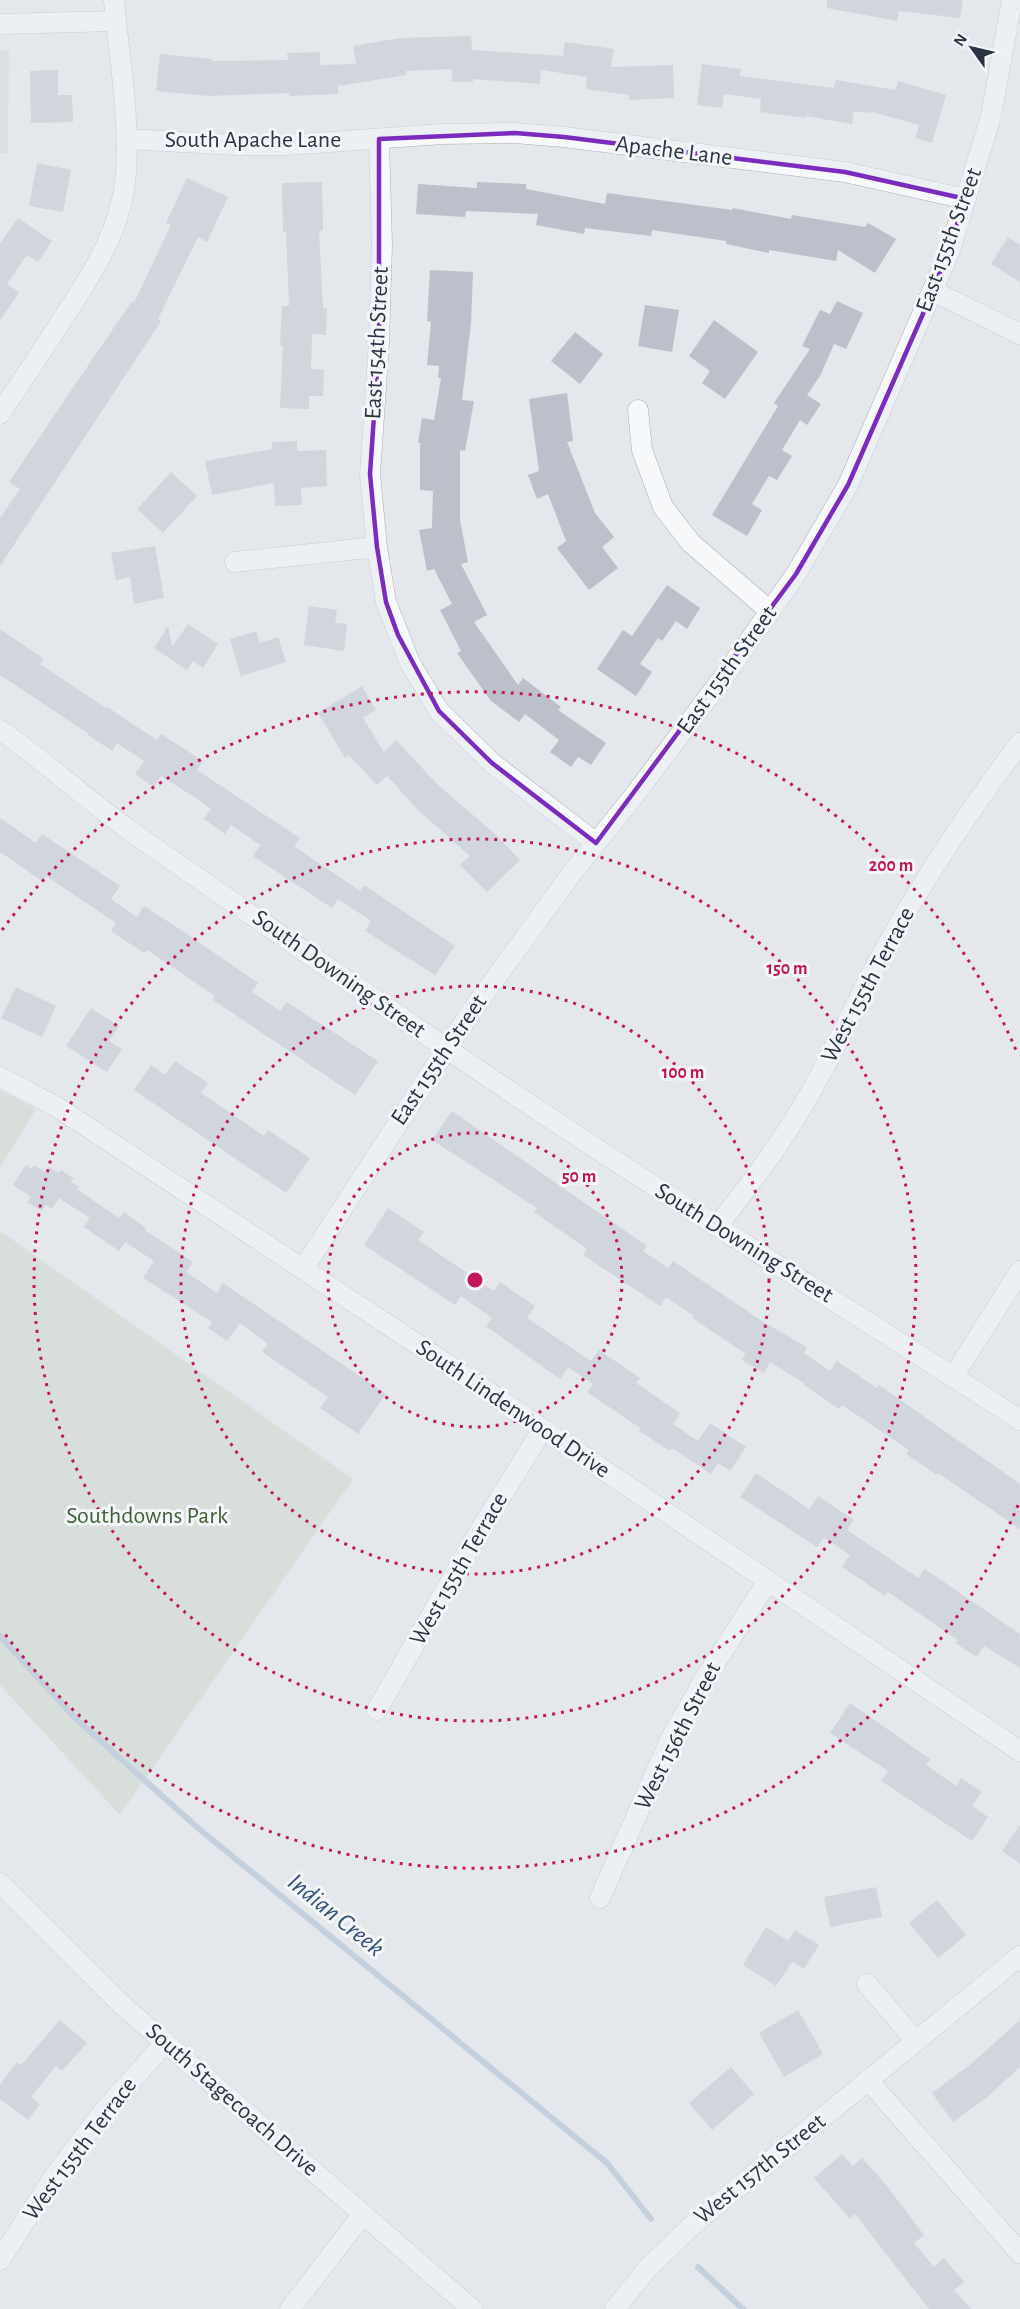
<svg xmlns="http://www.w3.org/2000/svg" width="1020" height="2309" font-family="'Alegreya Sans',sans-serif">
  <rect width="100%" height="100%" fill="#e4e7ec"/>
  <!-- built -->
  <path fill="#d2d6de" d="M9,50L8,153L0,154V51Z"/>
  <!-- green -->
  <g fill="#c9d6c5">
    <path d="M0,1090L36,1109L0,1168Z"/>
    <path d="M0,1231L353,1479L120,1815L0,1685Z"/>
  </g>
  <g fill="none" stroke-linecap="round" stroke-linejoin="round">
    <!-- stream -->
    <g stroke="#9fb4cc" stroke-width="6">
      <path d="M0,1636L74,1717L198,1828L607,2163L651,2219"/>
      <path d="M698,2267L743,2309"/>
    </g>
  </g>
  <!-- building -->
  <g fill="#bbc0ca">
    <path d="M827,0H963L960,18L899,11L897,21L827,8Z"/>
    <path d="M471,36L472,50L563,56L565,42L614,49L611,67L673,65L674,98L629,100V95L586,89L587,77L541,70L540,84L473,79V82H452V69L406,71V75L338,86V94L289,96V93L209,96L156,91L160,54L212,59V61L288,60L287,53L320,52V65L356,64L353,46L400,38Z"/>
    <path d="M702,64L741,69L740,76L834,88L836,80L895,90L898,81L946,95L932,143L915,138L919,125L869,111V113L854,111L852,124L806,116V118L760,112L761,99L724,94L722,108L697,105Z"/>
    <path d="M58,70V95H72L73,122L31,123L30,71Z"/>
    <path d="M37,163L71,170L63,212L29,206Z"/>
    <path d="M187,178L228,197L207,242L198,237L158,319L161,321L0,566V518L20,489L9,482L132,301L134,303L171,225L166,223Z"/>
    <path d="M322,182L323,231H319L323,308H327L326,335L312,334L311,369L324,370L323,396H309V409L280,408L283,346H280L282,306H289L286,231L283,232L282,183Z"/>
    <path d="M477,182L526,184V189L605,204L607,193L732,210L733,208L791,219L792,215L865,227L868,223L896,239L875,273L838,250L836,261L769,250V253L726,244V241L652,230L651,236L585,228L584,234L536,225L538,214L466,211L465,217L416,214L418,184L477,188Z"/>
    <path d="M18,218L52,241L38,262L27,255L7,284L19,292L0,321V244Z"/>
    <path d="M1008,237L1020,245V282L991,264Z"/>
    <path d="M430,270L473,272L471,323L462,400L474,401L465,451L460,450V520L468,562L461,564L487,615L474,622L518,685L523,678L561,707L558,710L606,743L591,765L578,757L571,767L550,752L559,740L525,714L519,722L491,701L457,653L461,651L440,610L452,604L434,569L427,571L419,530L432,528L433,491L420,490V443H418L422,418L434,420L441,378H438L439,366L427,365L431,322L427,321Z"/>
    <path d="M837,301L863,313L846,349L834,344L820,376L807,395L821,404L807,425L800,420L782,450L792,456L777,480L769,476L752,504L762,510L747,536L712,515L778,406L774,403L810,349L802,346L820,310L830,314Z"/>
    <path d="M645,305L679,310L672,352L638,346Z"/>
    <path d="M714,320L758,352L725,399L702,383L710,371L689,356Z"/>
    <path d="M575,332L603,354L580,384L551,361Z"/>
    <path d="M567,393L573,441L567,442L595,513L614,537L602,547L618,568L589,590L557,548L566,541L548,494L537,499L528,475L539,471L529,399Z"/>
    <path d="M297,441V451L326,450L327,486L301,488L302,505L275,506L274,483L212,495L205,461L272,449V442Z"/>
    <path d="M171,472L197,496L163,533L137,509Z"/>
    <path d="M155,546L164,598L134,604L130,577L116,580L111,553Z"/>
    <path d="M667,585L700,608L687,629L676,621L662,641L658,638L640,664L652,672L636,696L597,669L623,630L632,636Z"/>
    <path d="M309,606L337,610L335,623L347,624L344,651L304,645Z"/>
    <path d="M188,624L218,644L203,668L193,661L187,670L154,648L168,626L172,647Z"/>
    <path d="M0,629L44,659L40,664L106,708L107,707L157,740L161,734L203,761L197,770L300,838L294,846L360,891L364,885L455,946L435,975L365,931L371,921L338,899L332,908L253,856L260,845L231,825L225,834L204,819L211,809L199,800L161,776L154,787L135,774L144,761L117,743L112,751L88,735L89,734L0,675Z"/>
    <path d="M256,631L260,643L278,637L286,662L241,676L230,639Z"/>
    <path d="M362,686L376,710L363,718L384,752L396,740L436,783L494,833L520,860L487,892L460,865L470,856L418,810L387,776L377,785L349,755L345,758L318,713Z"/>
    <path d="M0,818L36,843L42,834L120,886L111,899L137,917L144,906L184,932L258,983L252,992L280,1011L287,1002L378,1061L355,1095L213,1000L215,996L147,950L144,953L111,931L116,923L46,876L42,881L0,852Z"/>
    <path d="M16,987L56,1006L42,1037L1,1018Z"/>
    <path d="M91,1008L119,1026L109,1041L122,1049L107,1072L66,1046Z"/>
    <path d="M175,1061L208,1083L201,1093L264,1136L268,1130L310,1158L286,1193L134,1090L151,1065L165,1075Z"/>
    <path d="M452,1111L647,1246L643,1251L668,1268L673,1261L765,1323L807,1347L804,1353L830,1371L837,1361L877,1388L879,1385L1020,1484V1529L938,1473L937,1475L906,1454L909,1450L842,1405L839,1409L804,1385L805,1384L770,1362L764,1373L742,1360L746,1354L692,1318L694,1316L666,1297L660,1306L583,1255L587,1249L534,1212L537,1208L432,1140Z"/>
    <path d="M26,1165L31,1169L34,1165L45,1172L49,1167L59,1173L61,1170L74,1179L71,1182L79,1187L77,1189L119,1218L124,1212L146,1228L145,1230L193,1262L186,1272L217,1293L223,1283L386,1394L358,1434L320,1408L328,1397L262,1352L268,1344L240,1323L227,1341L208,1328L212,1322L143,1278L154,1261L125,1242L119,1251L84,1227L90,1218L59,1198L52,1209L46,1205L42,1211L27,1202L31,1197L13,1185Z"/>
    <path d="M388,1208L424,1232L418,1240L494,1291L500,1282L535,1306L527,1318L591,1361L599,1350L640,1378L636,1383L680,1413L673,1424L698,1441L710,1423L746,1447L730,1471L718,1463L711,1474L672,1448L670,1451L639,1431L640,1428L587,1392L593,1384L568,1367L560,1379L486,1326L492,1318L461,1296L455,1305L364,1245Z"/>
    <path d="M756,1473L809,1509L818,1496L854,1520L847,1530L918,1578L925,1569L1020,1634V1668L984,1646L977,1657L955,1643L958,1640L888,1592L885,1596L842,1567L850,1555L824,1537L817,1547L740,1497Z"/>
    <path d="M850,1703L930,1759L926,1765L956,1786L961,1778L982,1792L972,1806L988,1817L972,1841L881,1781L888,1771L830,1733Z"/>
    <path d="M1020,1825V1864L1002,1851Z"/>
    <path d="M876,1887L882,1917L830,1927L824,1897Z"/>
    <path d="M937,1900L966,1935L938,1958L909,1923Z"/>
    <path d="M766,1927L788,1941L795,1930L819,1945L804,1969L792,1962L776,1986L743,1965Z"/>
    <path d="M798,2010L823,2054L784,2077L759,2033Z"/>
    <path d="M60,2020L87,2043L62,2071L56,2066L31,2097L40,2104L28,2120L0,2099V2085L17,2062L21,2065Z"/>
    <path d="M1020,2020V2067L986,2098L953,2122L932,2093L971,2064Z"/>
    <path d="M731,2067L754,2094L712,2130L689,2103Z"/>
    <path d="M842,2154L853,2166L862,2158L887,2186L924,2235L914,2243L934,2267L944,2258L964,2282L954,2290L971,2309H929L855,2214L850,2219L814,2178Z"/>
  </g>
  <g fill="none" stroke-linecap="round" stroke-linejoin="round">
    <!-- minor casing -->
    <g stroke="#a9aeb7" stroke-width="21">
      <g id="minor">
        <path d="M0,24L116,21"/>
        <path d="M126,139L239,145H287L442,134L515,133L564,137L845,172L966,199"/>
        <path d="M379,139L382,245L379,343L370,474L377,547L386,602L410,663L439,711L492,763L596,843"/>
        <path d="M933,291L1020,334"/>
        <path d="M638,410L642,450L663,507L691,543L770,611"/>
        <path d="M0,414C19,385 39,356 58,326C89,279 122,231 126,173C130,116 119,57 114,0"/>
        <path d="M235,562L377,547"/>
        <path d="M0,730C46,762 87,800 132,832C235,905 340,975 443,1046C632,1176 828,1295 1020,1420"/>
        <path d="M0,1077L57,1107L429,1352L1020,1751"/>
        <path d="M717,1227C741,1195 768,1162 789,1128C824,1074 849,1016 879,960C920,884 968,812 1020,743"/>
        <path d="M303,1269L468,1016L572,873L633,797L728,671L796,574L848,485L950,250L991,116L1012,0"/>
        <path d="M953,1377L1020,1271"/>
        <path d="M377,1710L477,1535L543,1429"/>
        <path d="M0,1883L121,2004L472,2309"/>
        <path d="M600,1898L670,1740L704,1680L768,1581"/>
        <path d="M867,1984L916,2041"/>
        <path d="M868,2080L1020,2253"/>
        <path d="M0,2260L53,2178L102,2113L166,2042"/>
        <path d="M290,2309L363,2214"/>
        <path d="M615,2309L648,2268L699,2219L1020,1956"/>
      </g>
    </g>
    <!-- minor -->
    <use href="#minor" stroke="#f7f8fa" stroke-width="20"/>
  </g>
  <!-- marked area -->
  <path d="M0 0H1020V2309H0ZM515,133L564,137L845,172L966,199L933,291L848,485L796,574L596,843L492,763L439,711L398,635L386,602L377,547L370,474L379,343V139Z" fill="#e4e7ec" fill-opacity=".55" fill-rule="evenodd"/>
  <path fill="none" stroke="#7b2cbf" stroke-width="4.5" stroke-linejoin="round" d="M515,133L564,137L845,172L966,199L933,291L848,485L796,574L596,843L492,763L439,711L398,635L386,602L377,547L370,474L379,343V139Z"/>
  <!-- distance rings -->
  <g fill="none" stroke="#c2185b" stroke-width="3" stroke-dasharray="3 6">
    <circle cx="475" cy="1280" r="147"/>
    <circle cx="475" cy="1280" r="294"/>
    <circle cx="475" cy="1280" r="441"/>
    <path d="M1018 1505A588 588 0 0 1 2 1630M2 930A588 588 0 0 1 1018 1055"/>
  </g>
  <g text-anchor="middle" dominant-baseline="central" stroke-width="6" stroke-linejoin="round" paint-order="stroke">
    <!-- street labels -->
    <g font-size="24" fill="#2b3445" stroke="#f4f6f9">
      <text x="253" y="140">South Apache Lane</text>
      <text transform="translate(674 151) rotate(7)">Apache Lane</text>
      <text transform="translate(949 240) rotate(-70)">East 155th Street</text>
      <text transform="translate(377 343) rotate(-87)">East 154th Street</text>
      <text transform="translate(727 670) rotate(-54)">East 155th Street</text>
      <text transform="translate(339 974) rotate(35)">South Downing Street</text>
      <text transform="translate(868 985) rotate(-62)">West 155th Terrace</text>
      <text transform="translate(439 1060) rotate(-56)">East 155th Street</text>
      <text transform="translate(744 1243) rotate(32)">South Downing Street</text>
      <text transform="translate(513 1409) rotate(34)">South Lindenwood Drive</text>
      <text transform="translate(459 1569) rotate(-60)">West 155th Terrace</text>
      <text transform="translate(678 1736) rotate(-63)">West 156th Street</text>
      <text transform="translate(232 2100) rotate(41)">South Stagecoach Drive</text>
      <text transform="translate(80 2149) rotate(-53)">West 155th Terrace</text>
      <text transform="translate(760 2169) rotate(-39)">West 157th Street</text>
    </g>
    <!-- park labels -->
    <g font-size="24" fill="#3f6138" stroke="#f4f6f9">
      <text x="147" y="1516">Southdowns Park</text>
    </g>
    <!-- water labels -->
    <g font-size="26" font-style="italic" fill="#34527a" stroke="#f4f6f9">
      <text transform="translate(336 1915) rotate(39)">Indian Creek</text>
    </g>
  </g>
  <circle cx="475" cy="1280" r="9" fill="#c2185b" stroke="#f4f6f9" stroke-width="3"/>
  <g font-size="18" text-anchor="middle" font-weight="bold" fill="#c2185b" stroke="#f4f6f9" stroke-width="6" stroke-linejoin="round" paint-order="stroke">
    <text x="891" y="871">200 m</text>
    <text x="787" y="974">150 m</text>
    <text x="683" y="1078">100 m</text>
    <text x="579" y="1182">50 m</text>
  </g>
  <!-- north arrow -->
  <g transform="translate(972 48) rotate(304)" stroke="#f4f6f9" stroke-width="4.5" paint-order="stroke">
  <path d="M0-4.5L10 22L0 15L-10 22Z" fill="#2b3445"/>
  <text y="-9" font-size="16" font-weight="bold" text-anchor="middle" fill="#2b3445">N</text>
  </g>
</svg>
